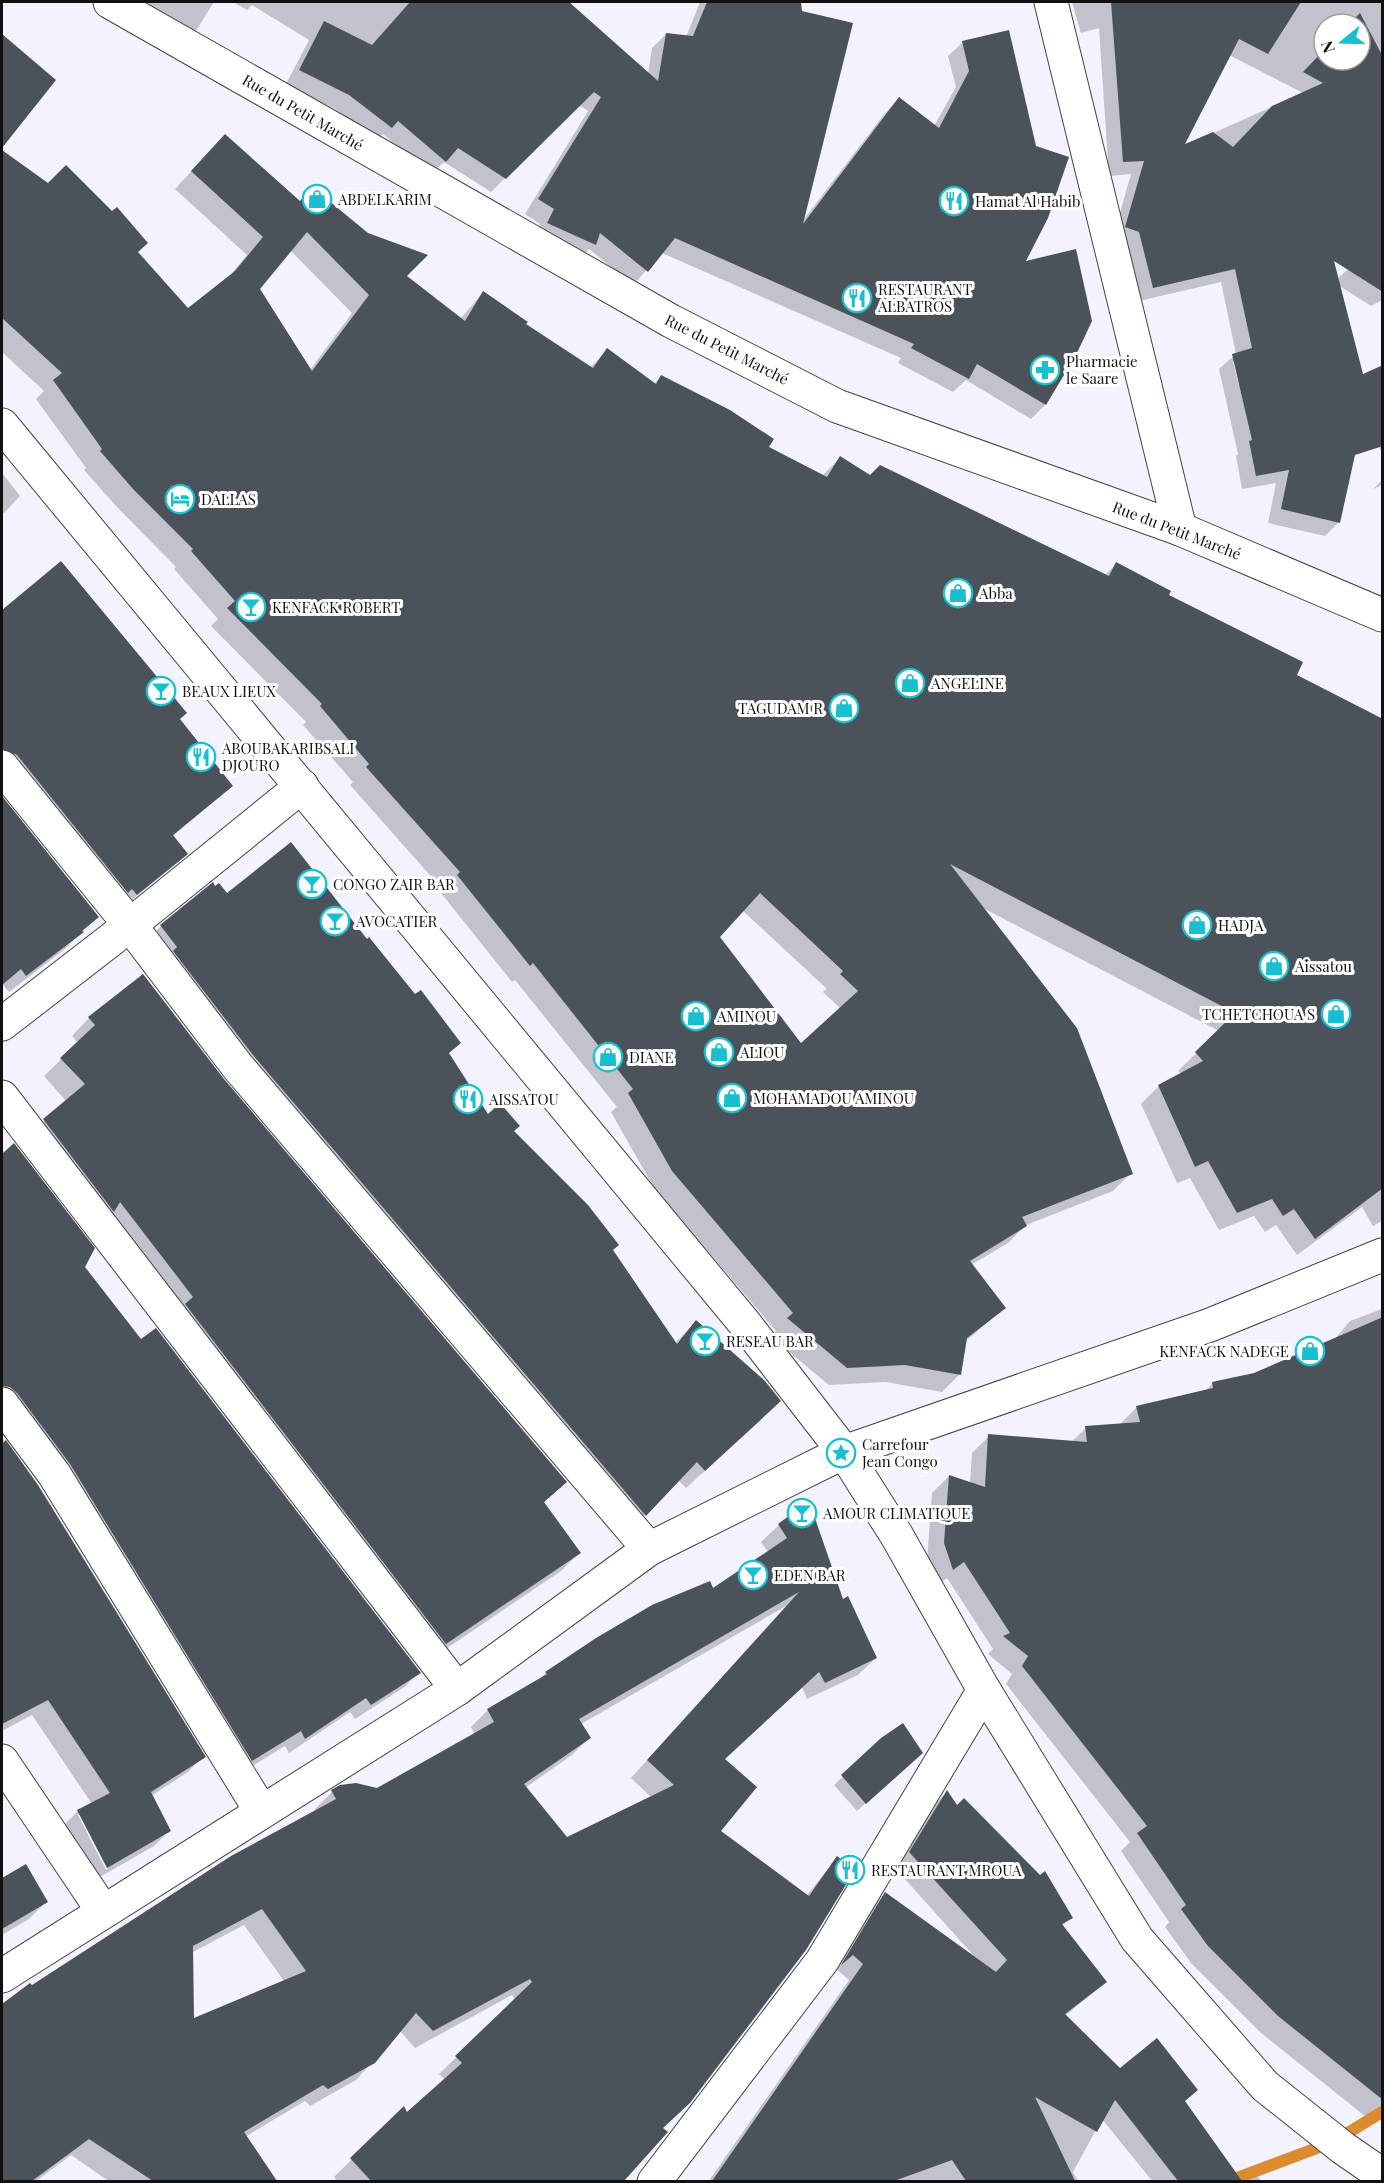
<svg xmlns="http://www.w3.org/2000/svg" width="1384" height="2183" font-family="'Playfair Display',serif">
  <rect width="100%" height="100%" fill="#f2f3ff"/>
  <!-- shadow -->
  <g fill="#0003" fill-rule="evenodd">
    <path d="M139,2H214L197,29L183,44Z"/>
    <path d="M233,2H568L648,74L652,48L666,34L686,37L700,2H799L801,223L885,113L899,99L934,126L956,87L948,56L963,42L1024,263L1075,354L1045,405L1031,419L966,380L953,392L898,363L901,358L662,253L633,285L589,249L580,258L534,238L540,224L525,214L588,111L579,105L491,192L444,162L430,175L383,134L377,141L335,109L286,84L309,40L252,5L247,10Z"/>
    <path d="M1072,2H1382V221L1298,286L1337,279L1347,270L1382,257V300L1371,306L1338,285L1324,393L1382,366V454L1364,410L1339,522L1325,536L1268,523L1276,483L1242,489L1236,456L1238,454L1219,369L1236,354L1221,282L1139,301L1112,241L1131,174L1109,176L1099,28L1081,33ZM1324,24H1360V60H1324ZM1229,55L1303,93L1182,147ZM1233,362H1236L1239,386Z"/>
    <path d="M2,36L54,81L2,143Z"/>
    <path d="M2,152L137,252L187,310L227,279L247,255L175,189L208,153L299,202L460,319L483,293L524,325L590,368L607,350L654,384L661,376L766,447L823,475L840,458L870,477L1104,576L1116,564L1295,676L1382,1101V1221L1373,1226L1362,1207L1297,1255L1276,1225L1265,1232L1254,1216L1219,1230L1190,1178L1177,1183L1141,1104L1159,1086L1182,1074L1178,1071L1219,1031L981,907L1131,1173L1113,1191L1026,1225L1008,1243L971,1265L1004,1308L965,1342L959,1375L942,1392L886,1382L829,1385L770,1336L776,1331L654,1188L611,1112L617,1107L515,980L512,982L441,893L444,891L350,785L353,782L303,725L306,722L211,626L218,619L174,569L176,567L116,506L84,470L86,468L36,399L44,391L2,352ZM290,250L352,313L310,370L258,289ZM742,910L827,989L823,992L841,1009L801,1045L718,937Z"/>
    <path d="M2,473L20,496L2,515Z"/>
    <path d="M1382,480V485L1373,489Z"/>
    <path d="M61,563L178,720L231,786L172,837L186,854L119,911L2,774V612Z"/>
    <path d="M2,799L97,916L65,949L9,992L3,985L2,986Z"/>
    <path d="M227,895L366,941L459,1043L448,1054L488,1116L512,1132L612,1250L675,1343L696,1322L761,1420L686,1488L678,1480L627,1533L143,944L161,926Z"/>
    <path d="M89,1018L223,1080L565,1482L543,1503L579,1553L561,1571L428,1661L26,1138L66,1101L44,1076L78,1043L72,1036Z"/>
    <path d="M2,1149L83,1267L141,1342L419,1673L403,1688L355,1719L350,1712L289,1753L285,1746L236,1776L2,1408Z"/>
    <path d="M1382,1309V2116L1375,2124L1261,2033L1191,1963L1165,1927L1169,1922L1121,1851L1130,1842L1006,1684L1012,1674L988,1654L993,1649L947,1578L936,1586L927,1561L932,1493L949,1476L970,1483L972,1453L989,1436L1071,1442L1086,1428L1119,1425L1137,1407L1205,1391L1213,1383L1255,1374L1334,1340L1350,1321Z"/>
    <path d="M2,1437L37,1485L204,1756L188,1772L151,1796L169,1831L154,1846L100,1877L62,1827L78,1811L92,1804L32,1715L2,1731ZM78,1815H81L108,1868L106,1870Z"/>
    <path d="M779,1525L842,1601L876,1658L858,1675L807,1699L802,1687L723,1760L719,1832L806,1896L837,1858L662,2129L665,2132L622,2182H338L334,2177L404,2108L407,2114L445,2080L439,2074L515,2000L512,1995L415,2048L400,2031L356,2080L310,2106L305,2101L245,2137L276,2182H110L71,2155L35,2182H2V2006L30,1985L32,1987L316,1812L315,1809L332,1792L377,1789L475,1735L471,1727L488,1710L539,1680L546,1673L712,1590L768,1552L761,1542ZM786,1606L631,1778L652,1798L567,1838L525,1788L572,1755L590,1737L581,1724ZM244,1925L284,1981L192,2020L191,1953Z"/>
    <path d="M883,1739L913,1761L857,1811L834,1785Z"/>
    <path d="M947,1792L957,1807L1071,1918L1062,1926L1105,1982L1065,2016L1119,2070L1196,2090L1184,2102L1240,2181L1254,2171L1262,2182H1153L1102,2119L1073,2172L1079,2182H708L849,1980L836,1969L870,1909L885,1894L974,1956L895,1868L932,1807Z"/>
    <path d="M26,1866L46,1902L29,1919L2,1935V1880Z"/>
  </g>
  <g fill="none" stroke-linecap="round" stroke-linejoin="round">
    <!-- stream -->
    <path stroke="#dc8c2f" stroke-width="12" d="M1226,2182L1333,2142L1382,2112"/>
  </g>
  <!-- building -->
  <g fill="#4b525a" fill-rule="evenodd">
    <path d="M410,2H569L658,81L666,33L693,36L707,2H801L802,11L853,23L803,224L899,97L939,128L969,71L962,41L1009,30L1036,146L1069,157L1048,218L1026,261L1076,249L1092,321L1076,355L1046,405L977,364L969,379L911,348L914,344L675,238L648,272L600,233L596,245L547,223L554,209L538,199L601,97L594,92L506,179L458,148L446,162L398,121L392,128L349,95L299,70L324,21L372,45Z"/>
    <path d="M1111,2H1301L1268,54L1239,39L1185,144L1213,132L1233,147L1272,106L1323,83L1303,72L1324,50V60H1360V24H1349L1360,13L1383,57V292L1334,261L1363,374L1383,365V446L1355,455L1340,523L1281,509L1289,470L1256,476L1249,441L1252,440L1232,354L1252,348L1235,269L1153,288L1139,232L1125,227L1144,161L1123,162Z"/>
    <path d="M2,34L56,80L2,148Z"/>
    <path d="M225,134L300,201L312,187L368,233L428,255L407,276L465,321L483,291L528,322L526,324L593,368L607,348L656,384L661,375L730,410L774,439L769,447L827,477L840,456L870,475L880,465L1109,576L1116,562L1171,591L1169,595L1303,662L1297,675L1383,719V1188L1315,1239L1294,1209L1283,1216L1272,1199L1237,1213L1208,1161L1195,1167L1158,1085L1203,1061L1195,1052L1235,1013L950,864L1077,1028L1133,1174L1022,1217L1027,1226L970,1261L1006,1308L967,1338L961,1375L905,1365L847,1368L787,1318L793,1313L672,1171L628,1093L633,1089L533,963L530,966L457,875L460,872L366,767L369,764L320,706L322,704L227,608L235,601L191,551L193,549L133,489L100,451L102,449L53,380L62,373L2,318V150L48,183L66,165L112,211L117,207L148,243L138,252L188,308L235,271L263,237L191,171ZM307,232L369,295L312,371L260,289ZM760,893L843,971L840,974L858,991L801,1043L720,937Z"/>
    <path d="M61,561L187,713L180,719L233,786L173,835L188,854L137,895L132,889L128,893L17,755L2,749V610Z"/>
    <path d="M2,796L99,917L82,931L84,932L26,976L21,969L2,985Z"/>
    <path d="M291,842L367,939L369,937L415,994L421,990L461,1043L449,1053L488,1114L500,1103L520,1126L514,1131L588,1205L619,1245L613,1250L677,1344L696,1320L765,1381L781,1401L705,1471L697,1462L646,1516L253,1055L173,951L177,947L160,925L213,882L215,886L219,883L227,893Z"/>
    <path d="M143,974L224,1079L567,1482L544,1502L581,1553L446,1644L185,1304L193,1297L120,1202L114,1212L43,1119L85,1084L60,1058L95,1025L88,1017Z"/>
    <path d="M14,1143L95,1248L85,1267L141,1339L156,1328L421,1673L371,1705L366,1698L305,1739L301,1731L252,1761L70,1464L17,1393L10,1387L2,1386V1154Z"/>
    <path d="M1383,1317V2100L1278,2016L1208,1946L1181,1909L1186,1905L1137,1833L1147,1826L1022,1666L1028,1656L1003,1636L1010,1633L964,1562L953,1570L944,1543L949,1475L985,1487L988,1434L1087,1442L1085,1426L1140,1422L1136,1406L1213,1388L1212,1382L1254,1373Z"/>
    <path d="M6,1440L38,1485L206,1757L151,1792L171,1831L107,1868L77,1810L110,1793L48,1700L2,1724V1444Z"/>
    <path d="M809,1501L843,1599L848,1596L877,1658L825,1683L819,1672L725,1759L757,1787L721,1831L809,1896L837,1856L855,1870L806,1950L690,2103L663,2128L668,2132L624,2181H371L350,2158L404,2106L407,2112L462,2063L455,2056L532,1982L530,1979L433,2031L416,2013L375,2063L328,2089L323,2085L244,2132L277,2181H153L89,2139L32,2181H2V2004L30,1983L32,1985L231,1856L336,1799L331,1790L340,1785L356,1783L377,1788L494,1722L487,1709L547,1674L545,1672L596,1638L652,1605L710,1581L713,1588L787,1538L778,1524ZM799,1592L647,1760L674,1785L567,1837L524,1784L591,1738L579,1719ZM262,1909L306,1971L194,2018L193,1946Z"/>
    <path d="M903,1723L923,1753L866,1804L841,1775L881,1738Z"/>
    <path d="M947,1790L957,1805L964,1798L1040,1875L1045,1871L1073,1918L1062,1924L1107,1982L1065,2014L1120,2068L1157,2038L1198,2090L1185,2101L1242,2181H1178L1115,2100L1097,2132L1035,2097L1075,2181H966L952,2160L894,2181H712L863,1964L853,1955L841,1965L885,1892L996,1972L1007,1960L909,1852Z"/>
    <path d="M26,1864L48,1902L2,1929V1878Z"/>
  </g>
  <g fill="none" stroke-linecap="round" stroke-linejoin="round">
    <!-- minor casing -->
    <g stroke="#434343" stroke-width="35">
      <g id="minor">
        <path d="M1051,2L1180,529"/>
        <path d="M2,767L130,925L238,1067L649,1549"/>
        <path d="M2,1024L130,925L302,786"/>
        <path d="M2,1097L457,1689"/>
        <path d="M2,1404L54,1474L261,1811"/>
        <path d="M2,1761L103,1911"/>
        <path d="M2,1976L457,1689L649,1549L844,1452L1210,1325L1382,1255"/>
        <path d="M654,2182L822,1961L984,1690"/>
      </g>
    </g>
    <!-- tertiary casing -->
    <g stroke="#434343" stroke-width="35">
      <g id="tertiary">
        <path d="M110,2L671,321L837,406L1180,529L1382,615"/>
        <path d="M2,425L746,1325L844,1452L897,1536L984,1690L1137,1939L1265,2086L1343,2148L1382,2175"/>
      </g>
    </g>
    <!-- minor -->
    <use href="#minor" stroke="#fff" stroke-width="33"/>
    <!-- tertiary -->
    <use href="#tertiary" stroke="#fff" stroke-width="33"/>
  </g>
  <!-- icons -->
  <defs>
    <g id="shop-ring" transform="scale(1.5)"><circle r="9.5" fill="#fff" stroke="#17bfd0" stroke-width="1.5"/><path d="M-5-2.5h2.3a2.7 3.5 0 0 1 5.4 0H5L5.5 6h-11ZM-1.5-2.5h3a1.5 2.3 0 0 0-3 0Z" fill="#17bfd0"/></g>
    <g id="restaurant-ring" transform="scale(1.5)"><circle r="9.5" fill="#fff" stroke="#17bfd0" stroke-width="1.5"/><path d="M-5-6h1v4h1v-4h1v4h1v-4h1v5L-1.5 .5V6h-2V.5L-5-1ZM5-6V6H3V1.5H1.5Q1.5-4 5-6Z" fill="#17bfd0"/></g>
    <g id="pharmacy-ring" transform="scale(1.5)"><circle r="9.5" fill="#fff" stroke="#17bfd0" stroke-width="1.5"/><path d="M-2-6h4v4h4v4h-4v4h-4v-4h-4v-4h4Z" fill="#17bfd0"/></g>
    <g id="hotel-ring" transform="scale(1.5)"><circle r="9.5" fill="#fff" stroke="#17bfd0" stroke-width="1.5"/><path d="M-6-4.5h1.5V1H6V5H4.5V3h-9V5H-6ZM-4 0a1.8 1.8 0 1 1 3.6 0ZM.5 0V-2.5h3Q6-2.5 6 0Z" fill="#17bfd0"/></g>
    <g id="bar-ring" transform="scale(1.5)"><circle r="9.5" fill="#fff" stroke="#17bfd0" stroke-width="1.5"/><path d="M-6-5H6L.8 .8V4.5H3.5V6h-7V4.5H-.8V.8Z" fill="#17bfd0"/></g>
    <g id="sight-ring" transform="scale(1.5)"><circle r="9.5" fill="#fff" stroke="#17bfd0" stroke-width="1.5"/><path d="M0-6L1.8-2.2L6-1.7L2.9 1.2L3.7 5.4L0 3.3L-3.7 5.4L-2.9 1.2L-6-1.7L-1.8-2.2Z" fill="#17bfd0"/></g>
  </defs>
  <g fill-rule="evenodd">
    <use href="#shop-ring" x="317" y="199"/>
    <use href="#restaurant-ring" x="954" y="201"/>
    <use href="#restaurant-ring" x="857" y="298"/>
    <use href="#pharmacy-ring" x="1045" y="370"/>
    <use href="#hotel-ring" x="180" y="499"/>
    <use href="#shop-ring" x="958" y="593"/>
    <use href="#bar-ring" x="251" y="607"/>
    <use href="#shop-ring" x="910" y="683"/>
    <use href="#bar-ring" x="161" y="691"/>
    <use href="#shop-ring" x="844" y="708"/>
    <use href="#restaurant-ring" x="201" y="757"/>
    <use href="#bar-ring" x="312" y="884"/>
    <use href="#bar-ring" x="335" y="921"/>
    <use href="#shop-ring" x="1197" y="925"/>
    <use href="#shop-ring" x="1274" y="966"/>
    <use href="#shop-ring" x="1336" y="1014"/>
    <use href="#shop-ring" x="696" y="1016"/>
    <use href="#shop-ring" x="719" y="1052"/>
    <use href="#shop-ring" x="608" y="1057"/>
    <use href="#shop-ring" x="732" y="1098"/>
    <use href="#restaurant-ring" x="468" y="1099"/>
    <use href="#bar-ring" x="705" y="1341"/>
    <use href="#shop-ring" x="1310" y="1351"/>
    <use href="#sight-ring" x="841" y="1453"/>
    <use href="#bar-ring" x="802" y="1513"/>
    <use href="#bar-ring" x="753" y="1575"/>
    <use href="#restaurant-ring" x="850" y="1870"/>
  </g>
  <g text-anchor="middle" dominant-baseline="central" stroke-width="6" stroke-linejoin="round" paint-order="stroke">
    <!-- street labels -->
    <g font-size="15" fill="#101010" stroke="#fff">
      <text transform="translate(303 112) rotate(30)">Rue du Petit Marché</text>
      <text transform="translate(727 349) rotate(27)">Rue du Petit Marché</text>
      <text transform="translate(1177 530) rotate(21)">Rue du Petit Marché</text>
    </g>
    <!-- poi labels -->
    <g font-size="15" fill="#101010" stroke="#fff" text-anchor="start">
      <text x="338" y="199">ABDELKARIM</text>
      <text x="975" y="201">Hamat Al Habib</text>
      <text x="878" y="289">RESTAURANT<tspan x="878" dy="17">ALBATROS</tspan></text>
      <text x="1066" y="361">Pharmacie<tspan x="1066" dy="17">le Saare</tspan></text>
      <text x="201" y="499">DALLAS</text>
      <text x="979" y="593">Abba</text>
      <text x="272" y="607">KENFACK ROBERT</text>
      <text x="931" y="683">ANGELINE</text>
      <text x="182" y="691">BEAUX LIEUX</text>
      <text x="823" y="708" text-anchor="end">TAGUDAM R</text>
      <text x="222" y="748">ABOUBAKARIBSALI<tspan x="222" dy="17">DJOURO</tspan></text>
      <text x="333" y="884">CONGO ZAIR BAR</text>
      <text x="356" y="921">AVOCATIER</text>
      <text x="1218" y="925">HADJA</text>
      <text x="1295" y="966">Aissatou</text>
      <text x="1315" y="1014" text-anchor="end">TCHETCHOUA S</text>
      <text x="717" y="1016">AMINOU</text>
      <text x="740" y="1052">ALIOU</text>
      <text x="629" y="1057">DIANE</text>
      <text x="753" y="1098">MOHAMADOU AMINOU</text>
      <text x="489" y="1099">AISSATOU</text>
      <text x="726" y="1341">RESEAU BAR</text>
      <text x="1289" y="1351" text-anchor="end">KENFACK NADEGE</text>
      <text x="862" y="1444">Carrefour<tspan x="862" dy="17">Jean Congo</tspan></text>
      <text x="823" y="1513">AMOUR CLIMATIQUE</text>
      <text x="774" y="1575">EDEN BAR</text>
      <text x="871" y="1870">RESTAURANT MROUA</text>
    </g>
  </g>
  <!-- border -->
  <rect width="1384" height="2183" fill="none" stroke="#101010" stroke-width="6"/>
  <!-- north arrow -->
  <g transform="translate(1342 42) rotate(251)"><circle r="28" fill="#ffffff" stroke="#9f9f9f" stroke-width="1.5"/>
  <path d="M0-4.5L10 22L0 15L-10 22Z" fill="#17bfd0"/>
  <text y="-9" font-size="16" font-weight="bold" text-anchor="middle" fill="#101010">N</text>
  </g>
</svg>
